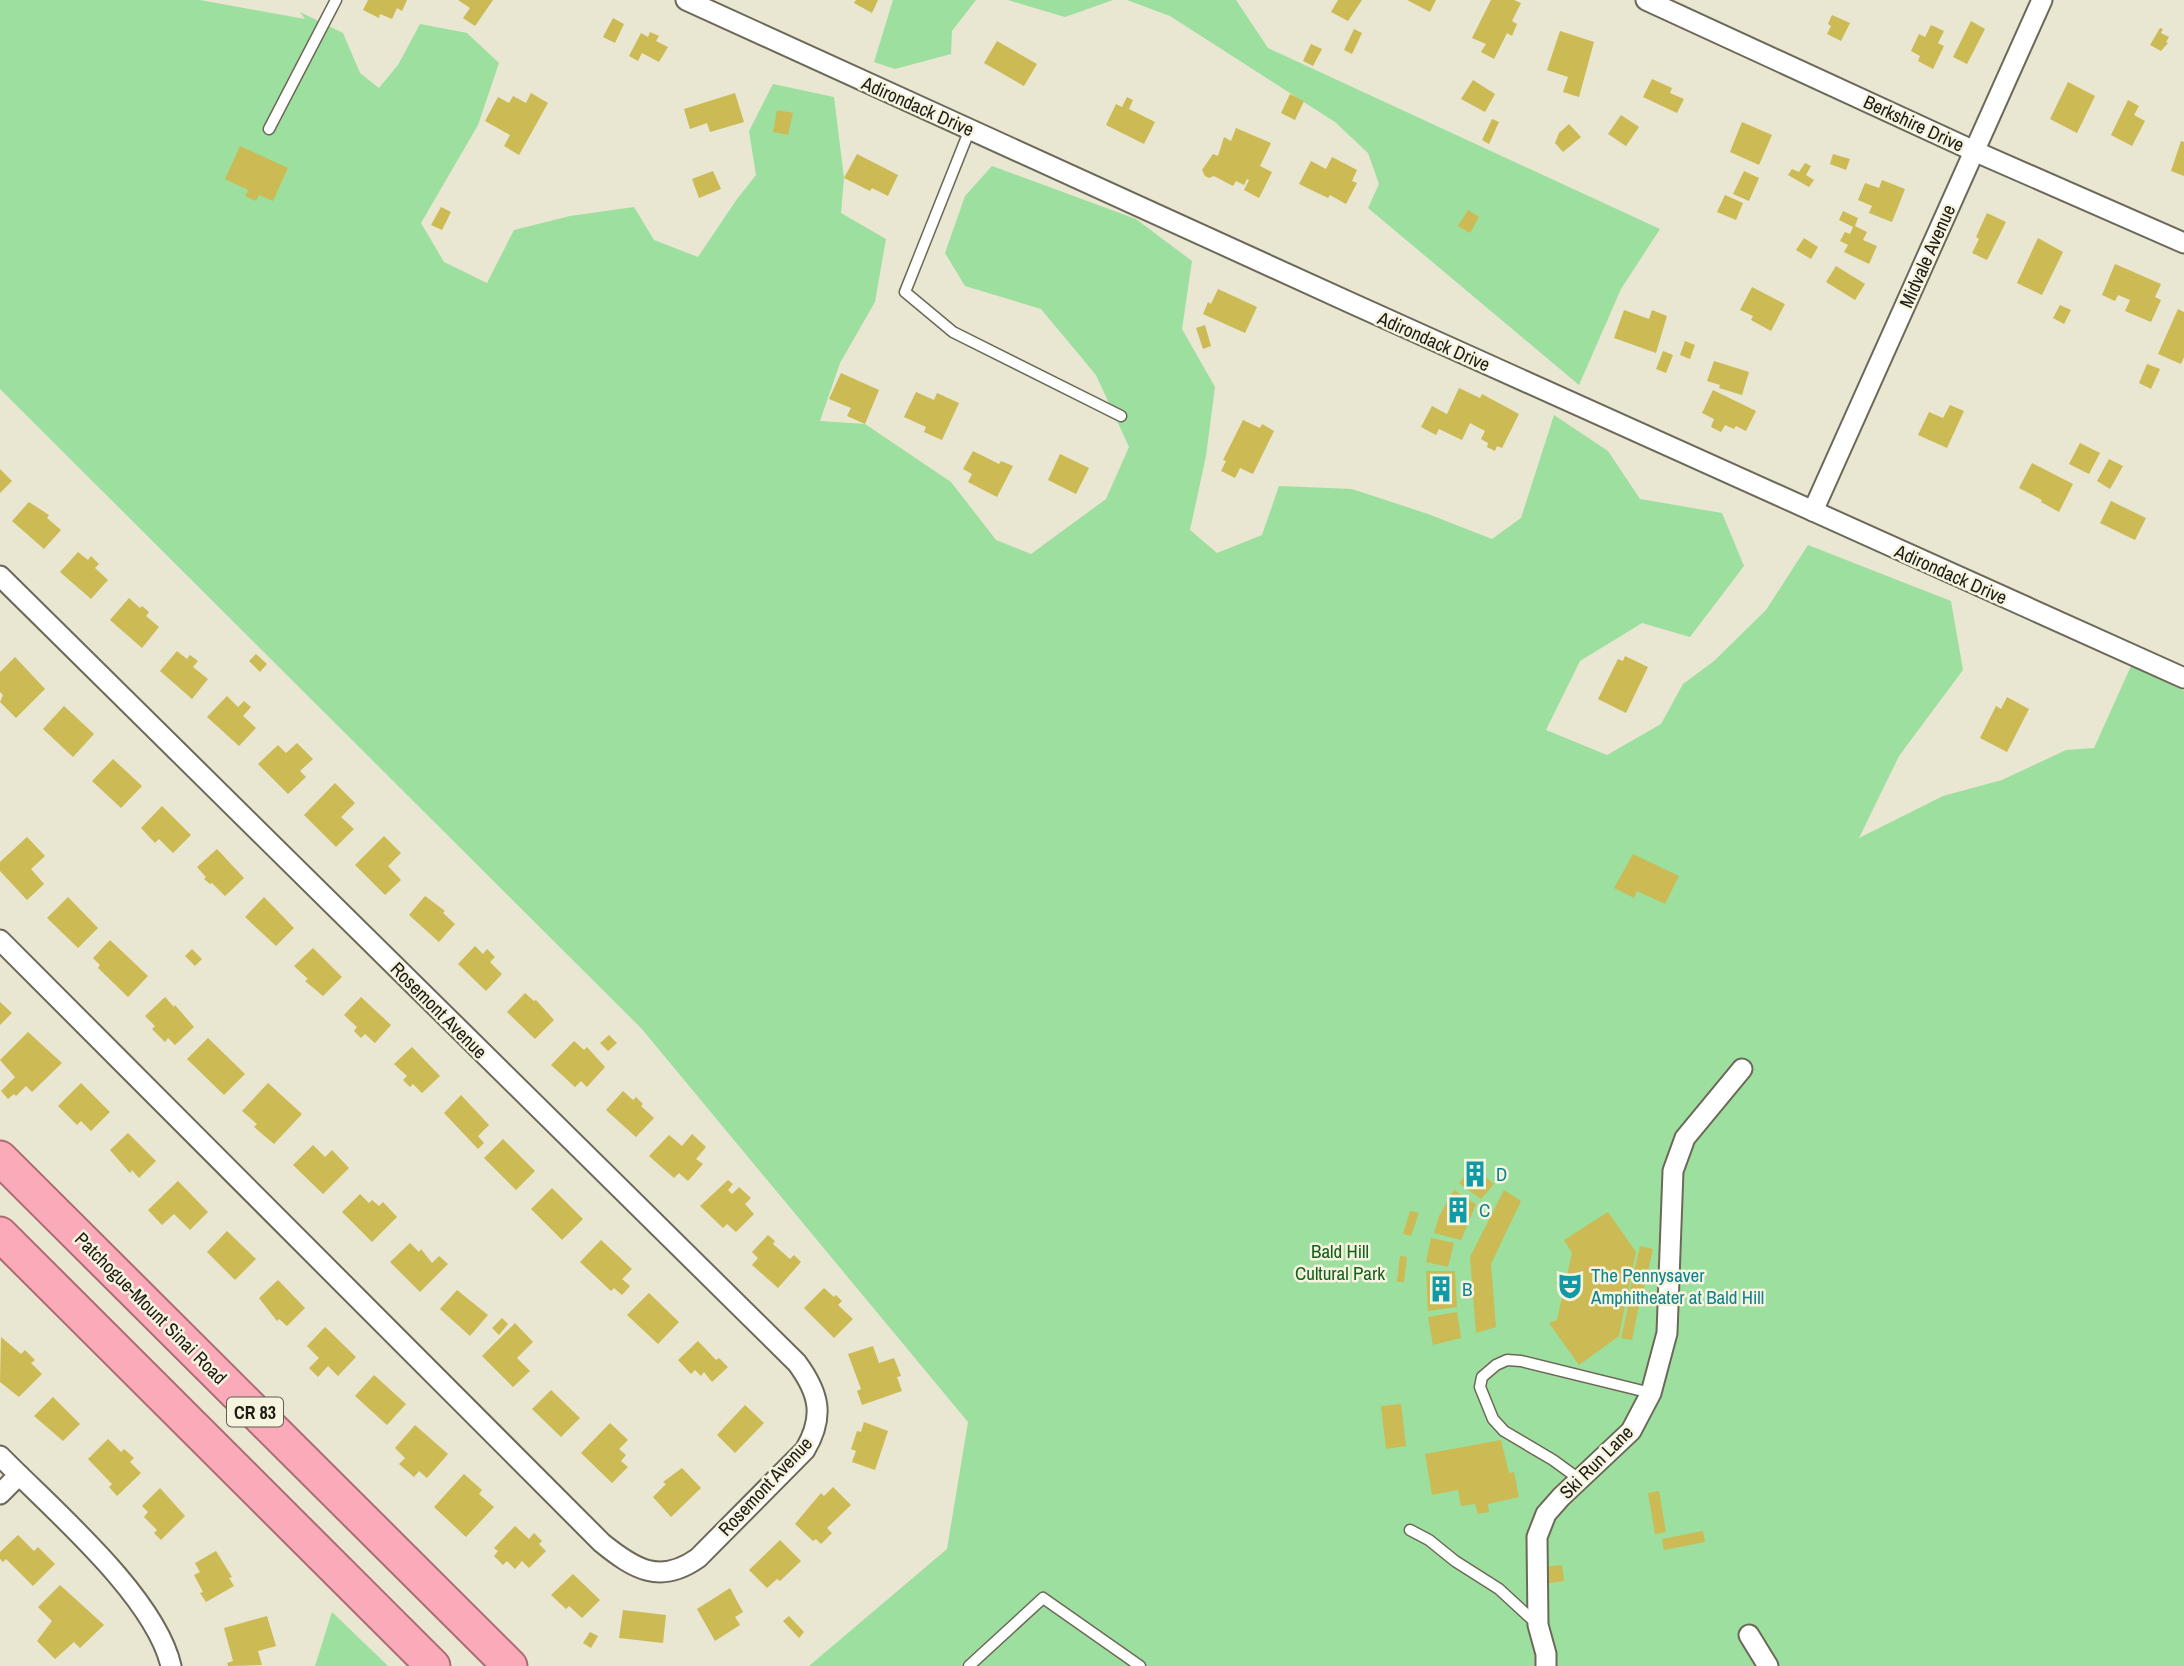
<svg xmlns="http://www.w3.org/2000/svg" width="2184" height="1666" font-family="'Archivo Narrow',sans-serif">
  <rect width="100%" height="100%" fill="#e9e6d2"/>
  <!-- green -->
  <g fill="#9ddf9f">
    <path d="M0,0H200L305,19L300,12L343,33L360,73L379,88L398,65L420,24L467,33L499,63L478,125L421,223L444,262L487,283L514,230L570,216L634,207L654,240L698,257L737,199L756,175L749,131L773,84L834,97L844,178L841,213L886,239L875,302L840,363L820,421L865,424L951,482L996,540L1031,554L1106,499L1129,447L1096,375L1041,309L965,286L945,253L965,196L992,166L1136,219L1192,261L1182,329L1215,387L1206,456L1190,530L1217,553L1262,535L1279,486L1352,489L1428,514L1492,539L1521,518L1554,415L1608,451L1640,499L1722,513L1744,566L1690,637L1642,623L1580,661L1546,730L1607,755L1661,724L1683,684L1714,661L1766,610L1808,545L1951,601L1963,670L1899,756L1859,838L1943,796L2002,780L2066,750L2094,748L2131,666L2184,691V1666H809L947,1549L968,1422L641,1028L0,389Z"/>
    <path d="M893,0H976L952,31L951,54L895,69L874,62Z"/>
    <path d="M1008,0H1113L1065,17Z"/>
    <path d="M1127,0H1236L1268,48L1660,229L1621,289L1579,385L1368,208L1379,184L1368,153L1335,122L1170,16Z"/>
    <path d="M332,1612L388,1666H315Z"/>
  </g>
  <!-- building -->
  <g fill="#ccba54">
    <path d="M368,0H407L402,11L397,8L392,19L380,14L379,18L363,10Z"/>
    <path d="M458,0H493L475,26L463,18L470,8Z"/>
    <path d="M856,0H878L872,13L854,3Z"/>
    <path d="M1338,0H1362L1348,21L1331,12Z"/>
    <path d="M1407,0H1436L1430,12Z"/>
    <path d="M1491,0H1514L1521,3L1512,21L1517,24L1512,36L1507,33L1494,59L1481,52L1486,44L1472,38Z"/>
    <path d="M1832,15L1850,23L1841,41L1827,34L1831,26L1828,24Z"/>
    <path d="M613,18L624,24L615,43L603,37Z"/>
    <path d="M1971,21L1985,29L1967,64L1953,57Z"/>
    <path d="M1931,25L1944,31L1938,43L1944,46L1933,69L1918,61L1920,56L1911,51L1919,34L1925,37Z"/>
    <path d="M2160,28L2163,29L2161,33L2169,37L2166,42L2168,43L2161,51L2150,45Z"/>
    <path d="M1354,29L1362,33L1352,54L1344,50Z"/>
    <path d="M1560,31L1594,42L1579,97L1563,92L1568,77L1547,70Z"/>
    <path d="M650,32L659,36L656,41L668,47L659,62L642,53L638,61L629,56L641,33L648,37Z"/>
    <path d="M997,41L1037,64L1024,86L984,63Z"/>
    <path d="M1311,44L1322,49L1313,66L1303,61Z"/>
    <path d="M1652,79L1672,88L1670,93L1684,99L1677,113L1643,97Z"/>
    <path d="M1473,80L1495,94L1485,112L1461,99Z"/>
    <path d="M2068,82L2095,96L2077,133L2050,119Z"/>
    <path d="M531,93L548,103L519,155L504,146L510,135L485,121L498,97L509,103L513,96L526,103Z"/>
    <path d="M735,93L744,122L710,132L707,123L690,129L684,109Z"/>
    <path d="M1290,94L1304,101L1295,120L1281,113Z"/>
    <path d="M1127,97L1133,100L1129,109L1155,122L1144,144L1106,125L1116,104L1122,107Z"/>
    <path d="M2128,100L2139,106L2134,115L2145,121L2132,146L2111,135Z"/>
    <path d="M777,110L793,113L788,135L773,132Z"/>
    <path d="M1621,115L1639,127L1626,146L1608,134Z"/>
    <path d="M1492,119L1499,122L1489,144L1482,140Z"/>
    <path d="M1742,122L1772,135L1759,165L1730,152Z"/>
    <path d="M1569,124L1581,137L1563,152L1555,143L1559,133Z"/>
    <path d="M1236,128L1271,143L1260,166L1272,172L1259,198L1244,190L1249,180L1247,179L1244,185L1236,181L1233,186L1214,176L1209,178L1205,176L1202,170L1213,154L1218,156L1224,137L1231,141Z"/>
    <path d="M2181,141L2184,142V176L2171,171Z"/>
    <path d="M240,146L288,168L273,201L259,195L256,201L245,196L248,190L225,179Z"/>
    <path d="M857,154L898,175L888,196L872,188L870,191L844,178Z"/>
    <path d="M1833,154L1850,159L1846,170L1830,164Z"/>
    <path d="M1332,157L1357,170L1352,181L1357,183L1346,204L1330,195L1328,198L1299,184L1311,161L1326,169Z"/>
    <path d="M1805,163L1811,166L1806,175L1814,180L1809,187L1788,175L1792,169L1799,172Z"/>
    <path d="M713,171L721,189L699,198L692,179Z"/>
    <path d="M1744,171L1759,178L1749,201L1733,194Z"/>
    <path d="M1882,180L1905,189L1892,222L1869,213L1872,206L1858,200L1865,183L1879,188Z"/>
    <path d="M1725,195L1743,203L1736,220L1717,212Z"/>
    <path d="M441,207L451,212L442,230L431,225Z"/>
    <path d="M1468,210L1479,217L1470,233L1458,226Z"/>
    <path d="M1843,211L1858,218L1855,226L1867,232L1863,240L1877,246L1869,264L1844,252L1848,245L1840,241L1845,232L1850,234L1853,227L1839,220Z"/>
    <path d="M1987,213L2006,222L1987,260L1972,253L1979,239L1976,237Z"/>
    <path d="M1804,238L1818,247L1811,259L1796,250Z"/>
    <path d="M2038,238L2063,252L2042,295L2017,283Z"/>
    <path d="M2115,264L2161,284L2155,297L2161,300L2151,322L2125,311L2130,300L2118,295L2115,301L2102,295Z"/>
    <path d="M1836,266L1865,284L1855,300L1826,282Z"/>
    <path d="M1752,287L1785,304L1771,331L1751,320L1753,316L1740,310Z"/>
    <path d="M1218,289L1257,307L1245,333L1203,314L1208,302L1211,304Z"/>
    <path d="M2060,305L2071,310L2064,324L2053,318Z"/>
    <path d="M2178,309L2184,312V357L2181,364L2158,354Z"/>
    <path d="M1624,310L1649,319L1652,310L1667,316L1656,353L1614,338Z"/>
    <path d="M1205,325L1211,346L1203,349L1196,328Z"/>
    <path d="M1685,341L1695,345L1690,359L1680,355Z"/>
    <path d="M1663,351L1673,355L1666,373L1656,369Z"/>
    <path d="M1714,361L1749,372L1742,395L1719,388L1720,385L1707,381Z"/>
    <path d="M2147,364L2160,369L2151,389L2139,383Z"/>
    <path d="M841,373L879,390L865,424L847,416L851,408L829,399Z"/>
    <path d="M1459,388L1480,398L1482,394L1519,414L1502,448L1497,446L1495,451L1487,447L1488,443L1481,439L1485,431L1470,423L1462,440L1439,429L1436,435L1421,427L1432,406L1447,414Z"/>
    <path d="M1713,390L1756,411L1746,431L1736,426L1734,429L1725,425L1721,432L1711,427L1714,419L1702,413Z"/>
    <path d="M916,392L934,400L937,393L959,403L942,440L924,432L926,427L904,417Z"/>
    <path d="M1950,405L1964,411L1947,448L1918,435L1929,412L1943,418Z"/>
    <path d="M1243,420L1260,428L1262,424L1274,431L1253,474L1240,468L1235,478L1221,471L1226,461L1223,460Z"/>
    <path d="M2080,443L2100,453L2089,474L2069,464Z"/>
    <path d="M973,451L999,464L1001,461L1013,466L997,497L968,482L972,474L963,469Z"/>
    <path d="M1060,454L1089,468L1076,494L1048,480Z"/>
    <path d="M2109,459L2123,466L2110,489L2097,481Z"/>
    <path d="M2032,463L2073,484L2059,512L2041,502L2042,500L2019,488Z"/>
    <path d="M0,469L12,481L0,493Z"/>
    <path d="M2111,501L2146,518L2135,540L2100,523Z"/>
    <path d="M29,502L49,515L47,518L61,530L44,549L12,521Z"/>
    <path d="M78,552L88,560L91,556L99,564L95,568L108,580L91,599L60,572Z"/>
    <path d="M129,598L140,608L142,606L149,612L146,616L159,627L142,648L110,620Z"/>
    <path d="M177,651L187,659L190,655L198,661L193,667L208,679L192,699L160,671Z"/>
    <path d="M256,654L267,664L260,672L249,661Z"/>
    <path d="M1625,656L1648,667L1626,713L1598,699L1618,659L1623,661Z"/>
    <path d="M15,657L45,689L16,718L0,702L3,695L0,692V672Z"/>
    <path d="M227,696L238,707L244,701L251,707L243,716L256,728L239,746L207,717Z"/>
    <path d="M2007,697L2029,709L2007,752L1980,738L1996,706L2001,709Z"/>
    <path d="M64,706L94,734L73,757L43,729Z"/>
    <path d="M297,743L313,759L300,771L306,777L288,794L258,764L278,745L286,753Z"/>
    <path d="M113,759L142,786L121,808L92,781Z"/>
    <path d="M335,783L355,803L341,817L354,829L336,847L304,815Z"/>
    <path d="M162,806L191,835L173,853L159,839L155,843L141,828Z"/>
    <path d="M384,836L401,853L388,866L401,880L385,895L355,865Z"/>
    <path d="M27,837L45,856L31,869L44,884L27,900L0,871V862Z"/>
    <path d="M217,849L244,878L225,896L212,883L210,884L204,879L206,877L197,867Z"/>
    <path d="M1633,854L1679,876L1665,904L1637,891L1634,898L1614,888Z"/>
    <path d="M425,896L445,911L443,913L455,924L439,942L409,915Z"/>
    <path d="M68,897L98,928L78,948L47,918Z"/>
    <path d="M264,897L294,928L276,946L245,917Z"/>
    <path d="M110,940L148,976L128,997L98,968L100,965L93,958Z"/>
    <path d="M475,946L483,954L487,949L495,957L490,962L502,974L486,991L458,964Z"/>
    <path d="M313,948L342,977L323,996L305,981L308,979L294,966Z"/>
    <path d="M192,949L202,959L195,966L185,956Z"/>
    <path d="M525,993L534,1001L536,1000L554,1020L535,1039L507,1012Z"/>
    <path d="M165,997L174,1007L175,1005L194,1027L175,1045L168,1038L165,1042L152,1029L155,1026L145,1016Z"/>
    <path d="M361,997L391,1025L375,1043L365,1034L361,1038L354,1031L357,1027L344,1015Z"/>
    <path d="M0,1002L12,1013L0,1025Z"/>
    <path d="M28,1032L62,1063L32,1092L26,1086L16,1096L14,1094L8,1099L1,1091L15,1077L0,1060Z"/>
    <path d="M609,1035L617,1043L608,1051L600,1043Z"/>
    <path d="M208,1038L245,1074L224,1095L187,1059Z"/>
    <path d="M574,1041L584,1050L587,1047L605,1067L587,1087L581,1081L575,1087L551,1065Z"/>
    <path d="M412,1047L440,1076L422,1093L413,1084L410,1087L403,1080L407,1076L394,1064Z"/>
    <path d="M81,1083L110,1112L91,1131L81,1121L77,1125L58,1106Z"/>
    <path d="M268,1083L302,1114L274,1144L254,1127L257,1124L242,1111Z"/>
    <path d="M623,1091L633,1100L636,1097L643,1104L641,1106L654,1118L636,1137L606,1110Z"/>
    <path d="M461,1095L489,1125L478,1136L484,1143L478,1149L444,1113Z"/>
    <path d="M128,1133L156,1161L139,1178L132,1170L130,1173L110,1150Z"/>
    <path d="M692,1134L706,1147L696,1159L703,1164L688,1181L679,1173L674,1178L649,1156L669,1135L682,1146Z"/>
    <path d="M503,1139L535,1171L516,1190L484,1158Z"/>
    <path d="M313,1145L325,1157L332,1150L349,1168L323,1194L293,1165Z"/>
    <path d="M1473,1166L1494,1184L1481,1199L1459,1183Z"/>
    <path d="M728,1180L733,1184L728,1190L732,1194L739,1187L751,1198L745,1204L754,1214L736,1232L727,1224L723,1228L700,1206Z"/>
    <path d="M178,1181L208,1212L190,1230L174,1214L162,1225L148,1210Z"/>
    <path d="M552,1188L583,1219L562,1240L531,1209Z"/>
    <path d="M1454,1190L1476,1204L1461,1240L1434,1233L1439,1216Z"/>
    <path d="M1504,1190L1521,1201L1491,1264L1496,1327L1476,1333L1470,1257Z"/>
    <path d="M360,1194L369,1203L372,1200L379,1206L383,1202L397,1217L372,1242L342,1212Z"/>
    <path d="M1410,1211L1419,1213L1411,1236L1403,1234Z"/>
    <path d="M1608,1212L1636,1252L1619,1336L1579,1365L1549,1323L1557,1320L1572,1253L1564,1240Z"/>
    <path d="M227,1231L256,1259L235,1280L207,1252Z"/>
    <path d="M768,1235L775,1241L773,1244L790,1259L794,1255L801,1262L778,1288L752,1265L758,1258L752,1252Z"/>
    <path d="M1431,1238L1454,1243L1448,1267L1426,1262Z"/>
    <path d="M601,1240L632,1269L622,1279L630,1286L622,1295L614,1288L611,1291L580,1262Z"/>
    <path d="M410,1243L419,1252L421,1249L432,1263L439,1256L448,1264L420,1292L390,1262Z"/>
    <path d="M1640,1246L1653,1249L1642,1297L1629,1293Z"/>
    <path d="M1400,1256L1407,1257L1404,1282H1397Z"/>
    <path d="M1426,1271H1455L1457,1307L1428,1311Z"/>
    <path d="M278,1280L305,1308L287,1326L279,1319L277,1321L259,1298Z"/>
    <path d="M824,1288L834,1297L836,1295L842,1301L838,1305L853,1319L834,1338L804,1308Z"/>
    <path d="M457,1290L488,1315L470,1336L440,1309Z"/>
    <path d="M649,1293L679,1322L658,1344L627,1315Z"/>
    <path d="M1630,1298L1640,1300L1632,1340L1621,1338Z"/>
    <path d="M1457,1312L1461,1338L1433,1345L1428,1317Z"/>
    <path d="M502,1318L508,1324L499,1335L492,1328Z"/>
    <path d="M515,1323L533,1342L517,1358L530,1371L513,1387L482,1356Z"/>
    <path d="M325,1327L356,1357L338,1376L328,1366L318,1377L309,1368L319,1358L307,1346Z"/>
    <path d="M1,1337L21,1354L25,1350L35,1360L31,1363L42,1374L19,1397L0,1382Z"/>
    <path d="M698,1341L716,1360L719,1358L728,1367L712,1382L704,1372L701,1376L695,1370L691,1374L678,1360Z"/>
    <path d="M873,1346L879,1363L894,1358L901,1376L897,1377L902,1391L862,1405L857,1391L861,1389L848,1354Z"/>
    <path d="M374,1375L406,1404L387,1425L355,1396Z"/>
    <path d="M551,1390L580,1418L561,1437L532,1409Z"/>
    <path d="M53,1397L80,1424L63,1441L34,1416Z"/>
    <path d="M1401,1404L1406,1446L1386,1449L1381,1406Z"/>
    <path d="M745,1405L764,1423L735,1453L717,1435Z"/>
    <path d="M864,1422L888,1431L875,1470L852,1462L856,1451L851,1449L857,1431L861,1432Z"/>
    <path d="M610,1423L628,1440L619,1449L626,1455L621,1461L628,1467L612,1483L581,1453Z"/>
    <path d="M415,1425L448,1454L427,1478L419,1471L414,1477L399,1464L405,1458L395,1448Z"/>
    <path d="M108,1439L121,1452L124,1449L134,1458L130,1462L141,1473L117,1496L109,1487L112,1484L88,1459Z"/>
    <path d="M1501,1440L1509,1473L1514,1472L1519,1497L1488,1504L1489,1512L1478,1514L1475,1504L1461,1506L1458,1490L1432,1495L1425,1454Z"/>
    <path d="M682,1468L701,1488L671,1517L653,1497L666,1484L663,1482Z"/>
    <path d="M464,1474L482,1490L479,1494L494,1507L466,1537L434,1507Z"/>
    <path d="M833,1487L851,1505L827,1528L832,1533L821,1544L816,1539L813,1541L795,1524L821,1493L824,1496Z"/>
    <path d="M160,1488L185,1516L161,1540L154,1533L157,1530L144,1517L148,1512L142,1506Z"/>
    <path d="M1659,1491L1666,1532L1655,1534L1648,1493Z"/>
    <path d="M515,1526L529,1539L534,1533L542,1541L539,1544L546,1551L529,1568L522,1561L515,1569L507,1561L503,1565L494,1556L498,1551L494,1548Z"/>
    <path d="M1703,1531L1705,1542L1664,1550L1662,1539Z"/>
    <path d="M18,1535L34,1551L38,1547L55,1564L33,1586L6,1559L3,1562L0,1559V1552Z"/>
    <path d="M780,1540L801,1561L780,1581L777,1579L767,1588L749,1570Z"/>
    <path d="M216,1551L232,1577L229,1578L234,1586L206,1602L200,1593L203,1592L194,1575L200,1572L195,1563Z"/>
    <path d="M1562,1565L1564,1581L1544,1584L1542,1567Z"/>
    <path d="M573,1574L600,1600L582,1618L569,1606L566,1609L551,1595Z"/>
    <path d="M60,1585L104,1625L80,1648L74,1642L55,1659L37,1641L52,1621L38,1607Z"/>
    <path d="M730,1588L743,1612L735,1617L740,1625L715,1641L697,1609Z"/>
    <path d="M623,1610L666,1615L663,1643L619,1638Z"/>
    <path d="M267,1616L276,1646L258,1651L262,1665L228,1666L227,1663L233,1661L224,1628Z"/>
    <path d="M789,1616L804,1632L799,1638L783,1621Z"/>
    <path d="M590,1632L598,1636L591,1648L583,1643Z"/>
  </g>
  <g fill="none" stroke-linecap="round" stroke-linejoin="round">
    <!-- service casing -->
    <g stroke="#6c6958" stroke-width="13">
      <g id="service">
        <path d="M269,129L336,0"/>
        <path d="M970,129L905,292L953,332L1121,416"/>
        <path d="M1579,1479L1553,1460L1504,1431L1493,1419L1480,1387L1482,1377L1496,1365L1507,1360L1521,1361L1651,1393"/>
        <path d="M1410,1530L1429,1540L1455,1561L1499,1589L1537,1624"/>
        <path d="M969,1666L1043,1598L1140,1666"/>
      </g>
    </g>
    <!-- minor casing -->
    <g stroke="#6c6958" stroke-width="23">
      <g id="minor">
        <path d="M686,0L1351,303L2184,678"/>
        <path d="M1646,0L1974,151L2184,243"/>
        <path d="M1813,511L2042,0"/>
        <path d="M0,576L797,1363C819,1393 825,1416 805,1450L698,1558C660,1585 634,1569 602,1543L0,940"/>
        <path d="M0,1456C51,1508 155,1596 171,1666"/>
        <path d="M0,1494L19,1475"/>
        <path d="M1749,1635L1768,1666"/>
        <path d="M1546,1666V1654L1538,1625L1537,1537L1546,1514L1561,1497L1631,1431L1651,1393L1667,1333L1673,1171L1685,1138L1742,1069"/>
      </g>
    </g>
    <!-- trunk casing -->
    <g stroke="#ac6b74" stroke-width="37">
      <g id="trunk">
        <path d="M0,1158L510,1666"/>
        <path d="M0,1234L433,1666"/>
      </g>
    </g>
    <!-- service -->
    <use href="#service" stroke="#fff" stroke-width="10"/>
    <!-- minor -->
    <use href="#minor" stroke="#fff" stroke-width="19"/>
    <!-- trunk -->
    <use href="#trunk" stroke="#faaab8" stroke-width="33"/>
  </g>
  <!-- icons -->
  <defs>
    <g id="building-bare" transform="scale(2.1)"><path d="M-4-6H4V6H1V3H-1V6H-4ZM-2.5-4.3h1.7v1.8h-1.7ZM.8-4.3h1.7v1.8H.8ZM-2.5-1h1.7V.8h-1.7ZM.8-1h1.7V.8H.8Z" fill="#0f9aa8" stroke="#f6f3df" stroke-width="2.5" paint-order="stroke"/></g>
    <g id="theatre-bare" transform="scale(2.1)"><path d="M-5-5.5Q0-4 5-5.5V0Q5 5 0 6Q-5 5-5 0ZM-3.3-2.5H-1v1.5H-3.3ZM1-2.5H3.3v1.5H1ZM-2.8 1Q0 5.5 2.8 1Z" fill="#0f9aa8" stroke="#f6f3df" stroke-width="2.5" paint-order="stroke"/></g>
  </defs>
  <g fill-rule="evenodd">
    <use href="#building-bare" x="1475" y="1174"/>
    <use href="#building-bare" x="1458" y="1210"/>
    <use href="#theatre-bare" x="1570" y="1286"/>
    <use href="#building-bare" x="1441" y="1289"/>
  </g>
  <g text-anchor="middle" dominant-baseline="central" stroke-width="5" stroke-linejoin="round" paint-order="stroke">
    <!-- shield labels -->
    <rect fill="#f6f3df" stroke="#5f5c52" stroke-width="2" x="227" y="1397.5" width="56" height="29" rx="5"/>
    <g font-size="18" font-weight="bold" fill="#1e1c16">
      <text x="255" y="1412">CR 83</text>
    </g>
    <!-- street labels -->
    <g font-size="19" fill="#1e1c16" stroke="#f6f3df">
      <text transform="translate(918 106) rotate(24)">Adirondack Drive</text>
      <text transform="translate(1914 123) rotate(25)">Berkshire Drive</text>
      <text transform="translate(1927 256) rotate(-66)">Midvale Avenue</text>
      <text transform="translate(1434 341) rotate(24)">Adirondack Drive</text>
      <text transform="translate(1951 574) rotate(24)">Adirondack Drive</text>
      <text transform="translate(439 1010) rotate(45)">Rosemont Avenue</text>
      <text transform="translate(151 1308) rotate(45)">Patchogue-Mount Sinai Road</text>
      <text transform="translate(1596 1462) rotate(-45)">Ski Run Lane</text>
      <text transform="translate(765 1486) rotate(-47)">Rosemont Avenue</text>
    </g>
    <!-- culture labels -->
    <g font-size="19" fill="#0d838f" stroke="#f6f3df" text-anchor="start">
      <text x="1496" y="1174">D</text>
      <text x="1479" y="1210">C</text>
      <text x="1591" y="1275">The Pennysaver<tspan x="1591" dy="22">Amphitheater at Bald Hill</tspan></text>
      <text x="1462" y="1289">B</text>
    </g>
    <!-- park labels -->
    <g font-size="19" fill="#13611f" stroke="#f6f3df">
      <text x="1340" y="1251">Bald Hill<tspan x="1340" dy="22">Cultural Park</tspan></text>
    </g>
  </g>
</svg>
